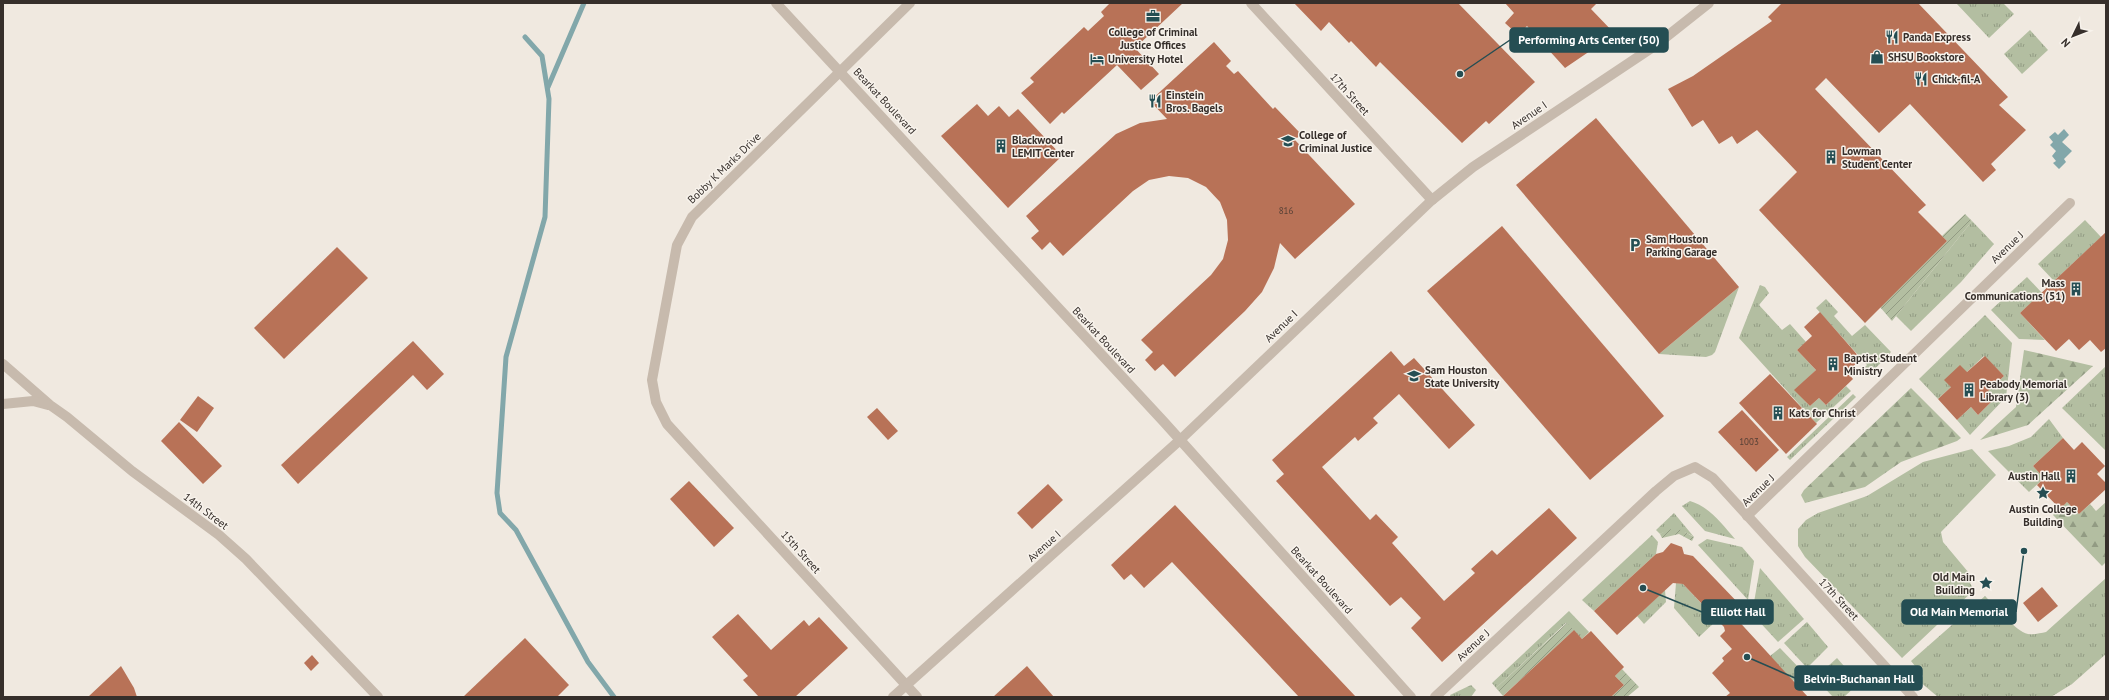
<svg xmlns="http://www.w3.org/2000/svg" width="2109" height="700" font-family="'PT Sans',sans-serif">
  <defs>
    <pattern id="grass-tufts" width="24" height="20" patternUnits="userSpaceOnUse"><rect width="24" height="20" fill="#b3bea1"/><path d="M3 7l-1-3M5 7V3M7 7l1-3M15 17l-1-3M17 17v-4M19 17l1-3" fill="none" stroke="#929b83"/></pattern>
    <pattern id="forest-firs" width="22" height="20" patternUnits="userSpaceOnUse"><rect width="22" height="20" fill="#b3bea1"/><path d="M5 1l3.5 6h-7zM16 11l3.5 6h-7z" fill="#929b83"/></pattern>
    <pattern id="garden-furrows" width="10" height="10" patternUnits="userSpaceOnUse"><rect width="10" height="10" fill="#b3bea1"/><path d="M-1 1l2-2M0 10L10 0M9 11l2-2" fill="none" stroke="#929b83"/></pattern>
  </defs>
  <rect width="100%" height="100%" fill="#f0e9e0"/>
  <!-- grass -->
  <g fill="url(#grass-tufts)">
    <path d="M1956,3H2003L2014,14L1989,38Z"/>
    <path d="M2030,30L2048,50L2022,74L2004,54Z"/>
    <path d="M2085,220L2101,237L2054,281L2038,264Z"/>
    <path d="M1972,221L1994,244L1961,282L1911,331L1896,316Z"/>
    <path d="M2027,277L2042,293L2020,313L2045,340L2019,339L1991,310Z"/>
    <path d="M1760,285L1765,287L1769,293L1759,305L1782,330L1790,324L1806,342L1797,350L1816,370L1795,390L1810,406L1819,398L1826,405L1846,386L1851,391L1816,423L1739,338Z"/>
    <path d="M1739,287L1715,352L1712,355L1706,357L1659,354Z"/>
    <path d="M1826,299L1838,312L1834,316L1852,336L1865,325L1891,352L1870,374L1864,368L1867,365L1816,308Z"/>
    <path d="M1985,315L2012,343L2006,397L1970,435L1957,420L1971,407L1978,415L1993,400L1986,393L2004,376L1984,356L1938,399L1919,379Z"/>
    <path d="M2106,366V451L2062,408Z"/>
    <path d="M1853,394L1856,397L1790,460L1787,457Z"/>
    <path d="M2049,419L2063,438L2033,466L2044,478L2029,492L1988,451L2009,446L2031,437Z"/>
    <path d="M1972,449L1996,475L1941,532L1943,542L1974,579L1970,583L1974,590L1902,658L1805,557L1798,546V529L1806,520L1818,513L1867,496L1923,462Z"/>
    <path d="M1690,501C1710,507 1722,524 1735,539L1705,531L1682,506Z"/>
    <path d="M1674,513L1694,537C1684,530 1670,528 1660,534L1656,530Z"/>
    <path d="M1652,535L1658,542L1656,554L1594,611L1582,600Z"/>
    <path d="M1707,539L1742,547L1754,561L1748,600L1698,545Z"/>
    <path d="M1760,568L1804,619L1778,642L1755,617L1753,608Z"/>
    <path d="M2106,578V654L2072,684L2051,697H1938L1919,681L1923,676L1911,661L1985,596C1995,606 2015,631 2028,634C2033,635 2041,633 2046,632Z"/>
    <path d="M1676,583L1683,584L1717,620L1699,637L1674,608Z"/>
    <path d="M1665,590L1666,602L1644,624L1637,616Z"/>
    <path d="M1569,611L1589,632L1582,639L1566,623L1496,688L1492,683Z"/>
    <path d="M1807,622L1828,647L1807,668L1784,643Z"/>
    <path d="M1780,648L1803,672L1793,681L1770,656Z"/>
    <path d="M1837,658L1859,683L1844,697H1833L1815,678Z"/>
    <path d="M1471,685L1476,690L1471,697H1451L1450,695Z"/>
  </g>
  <!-- forest -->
  <g fill="url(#forest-firs)">
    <path d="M2024,350L2093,366L2028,425L1980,440L2016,407Z"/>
    <path d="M1911,388L1961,438L1957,441L1901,462L1865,487L1805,503L1801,495L1804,490Z"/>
    <path d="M2067,502L2079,514L2090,504L2096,511L2106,502V562L2102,566L2053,515Z"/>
  </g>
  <!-- garden -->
  <g fill="url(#garden-furrows)">
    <path d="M1965,214L1972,221L1892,321L1880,307L1947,241L1942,236Z"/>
    <path d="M1677,528L1694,537L1692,541L1679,534L1662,538L1660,534L1667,530Z"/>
    <path d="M1567,623L1574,630L1503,696L1496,688Z"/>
    <path d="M1622,669L1639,687L1627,697H1611L1624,685L1615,676Z"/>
  </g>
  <!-- water -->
  <path fill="#82a7aa" d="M2064,129L2069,135L2062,142L2072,151L2064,159L2066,162L2059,169L2053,163L2056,161L2052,156L2056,151L2050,145L2053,142L2049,137L2055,132L2058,135Z"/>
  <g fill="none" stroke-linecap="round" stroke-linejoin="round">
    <!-- stream -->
    <g stroke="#82a7aa" stroke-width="5">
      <path d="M525,37L542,56L549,99L545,217L506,357L497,493L500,513L516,530L588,662L614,697"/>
      <path d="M548,87L584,3"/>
    </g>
  </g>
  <!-- building -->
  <g fill="#b87257">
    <path d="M1110,3H1183L1135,48L1159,74L1141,90L1117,65L1064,114L1062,112L1050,124L1021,93L1034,82L1030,78L1084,27L1088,31L1104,16L1101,12Z"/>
    <path d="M1294,3H1458L1535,82L1489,124L1486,121L1462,143L1380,62L1376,67L1351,41L1349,43L1329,22L1321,31Z"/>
    <path d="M1505,3H1597L1591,9L1615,34L1565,68L1527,26L1518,35L1505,23L1514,13Z"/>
    <path d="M1782,3H1918L2008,97L1999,105L2026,130L1991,164L1996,170L1983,182L1910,104L1879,133L1826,78L1815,89L1926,205L1918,212L1947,241L1865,323L1759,210L1797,172L1757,130L1737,144L1732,136L1719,144L1703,120L1692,127L1668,89L1693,76L1772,21L1768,17Z"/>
    <path d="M1214,42L1231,61L1226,66L1234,74L1238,71L1273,109L1275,107L1301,134L1295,140L1355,204L1295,259L1280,243L1274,268L1262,292L1245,311L1175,377L1163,364L1155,371L1145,360L1153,352L1141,340L1211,275L1223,259L1228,240L1227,220L1220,202L1206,187L1188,178L1169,176L1149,180L1133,191L1063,256L1050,242L1042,250L1031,238L1039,231L1026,216L1116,134L1140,123L1167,119L1150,101Z"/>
    <path d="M977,104L988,116L999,106L1009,117L1018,109L1062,156L1008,208L941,136Z"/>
    <path d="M1596,118L1739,287L1659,354L1516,185Z"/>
    <path d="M1502,226L1664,416L1590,480L1427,291Z"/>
    <path d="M2106,232V348L2101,352L2090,340L2079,350L2069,339L2056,351L2020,313Z"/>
    <path d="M337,247L368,278L284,359L254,328Z"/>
    <path d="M1820,312L1861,359L1847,372L1853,379L1826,405L1819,398L1810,406L1794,390L1816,370L1797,350L1812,336L1804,327Z"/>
    <path d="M413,341L444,374L427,390L413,375L298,484L281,465Z"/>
    <path d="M1391,351L1404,366L1414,358L1475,425L1449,449L1399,394L1373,418L1378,423L1358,441L1355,437L1322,467L1370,520L1376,514L1398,537L1392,543L1444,601L1475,573L1471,569L1492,550L1497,555L1549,508L1577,538L1442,662L1411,628L1421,618L1401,597L1390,606L1276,481L1284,474L1272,460Z"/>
    <path d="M1985,356L2004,376L1986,393L1993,400L1978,415L1971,407L1957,420L1938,399L1951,387L1944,380L1960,365L1967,372Z"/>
    <path d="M1770,374L1817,424L1786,454L1739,403Z"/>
    <path d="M198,396L214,408L197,432L180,420Z"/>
    <path d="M877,408L898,431L888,440L867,417Z"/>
    <path d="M1742,410L1779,450L1756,472L1718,432Z"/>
    <path d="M179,422L222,466L203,484L161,441Z"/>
    <path d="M2063,438L2074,450L2082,442L2105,466L2097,474L2106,483V489L2079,514L2067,502L2060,509L2037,485L2044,478L2033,466Z"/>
    <path d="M689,481L734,528L714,547L670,499Z"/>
    <path d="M1048,484L1063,500L1032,529L1017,513Z"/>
    <path d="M1175,505L1356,697H1299L1172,562L1144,588L1131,574L1124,580L1111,565Z"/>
    <path d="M1671,543L1682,547L1684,554L1693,556L1743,608L1734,616L1808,697H1725L1730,693L1712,673L1724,661L1722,658L1732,649L1720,636L1725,631L1724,627L1683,584L1673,583L1617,635L1594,611L1656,554L1663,552Z"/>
    <path d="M2042,587L2058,606L2038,622L2023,603Z"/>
    <path d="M738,614L771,650L804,620L809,626L819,617L848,648L795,697H759L743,680L748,676L712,637Z"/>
    <path d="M1574,630L1582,639L1591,631L1624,667L1615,676L1624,685L1611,697H1502Z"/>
    <path d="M525,638L569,685L557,697H463Z"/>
    <path d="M312,655L319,663L311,671L304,663Z"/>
    <path d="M121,666L134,688L137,697H88Z"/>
    <path d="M1027,666L1054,697H993Z"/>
  </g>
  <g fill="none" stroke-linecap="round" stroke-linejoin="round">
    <!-- minor -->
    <g stroke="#c7baad" stroke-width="10">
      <path d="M910,3L692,217L677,245L652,380L656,402L667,424L917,697"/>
      <path d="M1251,3L1432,200"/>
      <path d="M3,364L50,405L67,417L132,471L219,535L246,559L378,697"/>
      <path d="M3,404L33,401L48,405"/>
      <path d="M1747,516L2070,203"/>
      <path d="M893,697L1180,440L1432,200L1473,167L1656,45L1709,3"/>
      <path d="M1435,697L1656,491L1674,476L1695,467L1713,478L1913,697"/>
    </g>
    <!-- tertiary -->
    <path stroke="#c7baad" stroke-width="10" d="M776,3L1164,422L1411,697"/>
  </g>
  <!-- icons -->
  <defs>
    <g id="office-bare" transform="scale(1.08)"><path d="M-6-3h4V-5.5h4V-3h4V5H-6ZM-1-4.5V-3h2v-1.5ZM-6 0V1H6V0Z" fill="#254e53" stroke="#f8f3ec" stroke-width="2.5" paint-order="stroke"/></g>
    <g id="restaurant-bare" transform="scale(1.08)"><path d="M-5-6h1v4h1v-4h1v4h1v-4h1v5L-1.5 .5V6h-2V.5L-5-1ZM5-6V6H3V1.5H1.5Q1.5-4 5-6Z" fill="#254e53" stroke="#f8f3ec" stroke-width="2.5" paint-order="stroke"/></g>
    <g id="shop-bare" transform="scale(1.08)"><path d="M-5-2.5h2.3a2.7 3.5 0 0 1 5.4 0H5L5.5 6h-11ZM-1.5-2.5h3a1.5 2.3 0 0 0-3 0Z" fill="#254e53" stroke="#f8f3ec" stroke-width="2.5" paint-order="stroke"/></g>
    <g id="hotel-bare" transform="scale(1.08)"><path d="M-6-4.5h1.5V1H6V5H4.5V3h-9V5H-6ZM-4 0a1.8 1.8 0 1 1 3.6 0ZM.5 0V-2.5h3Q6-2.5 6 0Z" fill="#254e53" stroke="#f8f3ec" stroke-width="2.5" paint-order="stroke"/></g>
    <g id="university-bare" transform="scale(1.08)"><path d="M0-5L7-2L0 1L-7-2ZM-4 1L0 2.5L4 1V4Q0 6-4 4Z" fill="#254e53" stroke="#f8f3ec" stroke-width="2.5" paint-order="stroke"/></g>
    <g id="building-bare" transform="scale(1.08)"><path d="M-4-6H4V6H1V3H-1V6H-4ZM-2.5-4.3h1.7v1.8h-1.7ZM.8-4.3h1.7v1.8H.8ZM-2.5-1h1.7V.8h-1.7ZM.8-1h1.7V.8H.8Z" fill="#254e53" stroke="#f8f3ec" stroke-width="2.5" paint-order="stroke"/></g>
    <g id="parking-bare" transform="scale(1.08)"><path d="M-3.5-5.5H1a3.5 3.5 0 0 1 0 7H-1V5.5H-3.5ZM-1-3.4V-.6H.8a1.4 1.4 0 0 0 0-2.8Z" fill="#254e53" stroke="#f8f3ec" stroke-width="2.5" paint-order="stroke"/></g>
    <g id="sight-bare" transform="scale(1.08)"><path d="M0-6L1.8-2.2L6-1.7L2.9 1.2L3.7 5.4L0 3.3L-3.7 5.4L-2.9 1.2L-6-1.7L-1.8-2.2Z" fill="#254e53" stroke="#f8f3ec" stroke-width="2.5" paint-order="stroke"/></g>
  </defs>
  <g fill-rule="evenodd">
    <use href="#office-bare" x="1153" y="16"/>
    <use href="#restaurant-bare" x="1892" y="37"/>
    <use href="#shop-bare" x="1877" y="57"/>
    <use href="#hotel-bare" x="1097" y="59"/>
    <use href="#restaurant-bare" x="1921" y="79"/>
    <use href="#restaurant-bare" x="1155" y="101"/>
    <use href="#university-bare" x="1288" y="141"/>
    <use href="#building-bare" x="1001" y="146"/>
    <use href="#building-bare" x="1831" y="157"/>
    <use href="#parking-bare" x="1635" y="245"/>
    <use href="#building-bare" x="2076" y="289"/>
    <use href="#building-bare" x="1833" y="364"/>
    <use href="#university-bare" x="1414" y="376"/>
    <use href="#building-bare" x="1969" y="390"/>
    <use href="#building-bare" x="1778" y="413"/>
    <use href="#building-bare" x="2071" y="476"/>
    <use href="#sight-bare" x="2043" y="493"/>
    <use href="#sight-bare" x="1986" y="583"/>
  </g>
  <g text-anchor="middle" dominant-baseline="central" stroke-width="3" stroke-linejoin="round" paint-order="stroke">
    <!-- number labels -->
    <g font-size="9" fill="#564036">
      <text x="1286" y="210">816</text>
      <text x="1749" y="441">1003</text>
    </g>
    <!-- poi labels -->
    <g font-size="11" font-weight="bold" fill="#362f2b" stroke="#f8f3ec" text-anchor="start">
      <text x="1153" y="32" text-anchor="middle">College of Criminal<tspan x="1153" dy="13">Justice Offices</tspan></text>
      <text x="1903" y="37">Panda Express</text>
      <text x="1888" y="57">SHSU Bookstore</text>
      <text x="1108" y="59">University Hotel</text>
      <text x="1932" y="79">Chick-fil-A</text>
      <text x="1166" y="95">Einstein<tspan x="1166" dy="13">Bros. Bagels</tspan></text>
      <text x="1299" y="135">College of<tspan x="1299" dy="13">Criminal Justice</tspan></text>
      <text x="1012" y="140">Blackwood<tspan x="1012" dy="13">LEMIT Center</tspan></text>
      <text x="1842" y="151">Lowman<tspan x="1842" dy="13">Student Center</tspan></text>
      <text x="1646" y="239">Sam Houston<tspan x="1646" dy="13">Parking Garage</tspan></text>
      <text x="2065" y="283" text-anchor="end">Mass<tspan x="2065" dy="13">Communications (51)</tspan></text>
      <text x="1844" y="358">Baptist Student<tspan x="1844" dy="13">Ministry</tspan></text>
      <text x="1425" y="370">Sam Houston<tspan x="1425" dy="13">State University</tspan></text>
      <text x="1980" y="384">Peabody Memorial<tspan x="1980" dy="13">Library (3)</tspan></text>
      <text x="1789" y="413">Kats for Christ</text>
      <text x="2060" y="476" text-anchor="end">Austin Hall</text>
      <text x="2043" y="509" text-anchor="middle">Austin College<tspan x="2043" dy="13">Building</tspan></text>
      <text x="1975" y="577" text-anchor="end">Old Main<tspan x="1975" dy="13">Building</tspan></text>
    </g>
    <!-- street labels -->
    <g font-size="11" fill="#362f2b" stroke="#f8f3ec">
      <text transform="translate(1350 94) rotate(48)">17th Street</text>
      <text transform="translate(885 101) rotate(47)">Bearkat Boulevard</text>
      <text transform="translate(1529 115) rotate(-34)">Avenue I</text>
      <text transform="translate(724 168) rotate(-44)">Bobby K Marks Drive</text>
      <text transform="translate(2007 247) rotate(-44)">Avenue J</text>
      <text transform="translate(1281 326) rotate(-44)">Avenue I</text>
      <text transform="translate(1104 340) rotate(47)">Bearkat Boulevard</text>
      <text transform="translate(1758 490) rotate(-44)">Avenue J</text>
      <text transform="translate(206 511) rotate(37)">14th Street</text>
      <text transform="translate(1044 546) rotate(-42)">Avenue I</text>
      <text transform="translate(801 552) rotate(48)">15th Street</text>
      <text transform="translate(1322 580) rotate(48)">Bearkat Boulevard</text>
      <text transform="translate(1839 599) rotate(47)">17th Street</text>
      <text transform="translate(1473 645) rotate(-43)">Avenue J</text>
    </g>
  </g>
  <!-- callouts -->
  <path fill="none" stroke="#254e53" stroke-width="1.5" d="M1460 74L1510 40M1643 588L1702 612M2024 551L2016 612M1747 657L1795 678"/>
  <g fill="#254e53" stroke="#f8f3ec" stroke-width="1.5">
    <circle cx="1460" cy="74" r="4"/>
    <circle cx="1643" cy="588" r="4"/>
    <circle cx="2024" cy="551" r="4"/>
    <circle cx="1747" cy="657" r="4"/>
  </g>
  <g fill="#254e53" stroke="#254e53" stroke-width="1.5">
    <rect x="1510" y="28" width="158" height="24" rx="4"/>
    <rect x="1702" y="600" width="71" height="24" rx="4"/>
    <rect x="1902" y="600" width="114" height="24" rx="4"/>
    <rect x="1795" y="666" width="127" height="24" rx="4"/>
  </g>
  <g font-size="12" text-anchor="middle" font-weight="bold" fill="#fff">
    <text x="1589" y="44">Performing Arts Center (50)</text>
    <text x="1738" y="616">Elliott Hall</text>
    <text x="1959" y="616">Old Main Memorial</text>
    <text x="1859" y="683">Belvin-Buchanan Hall</text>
  </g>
  <!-- border -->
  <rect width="2109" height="700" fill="none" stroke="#362f2b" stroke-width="8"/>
  <!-- north arrow -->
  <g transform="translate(2073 36) rotate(227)" stroke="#f8f3ec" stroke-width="3" paint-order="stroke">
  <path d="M0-3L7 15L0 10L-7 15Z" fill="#362f2b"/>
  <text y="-6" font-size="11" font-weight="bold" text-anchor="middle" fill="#362f2b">N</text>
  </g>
</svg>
